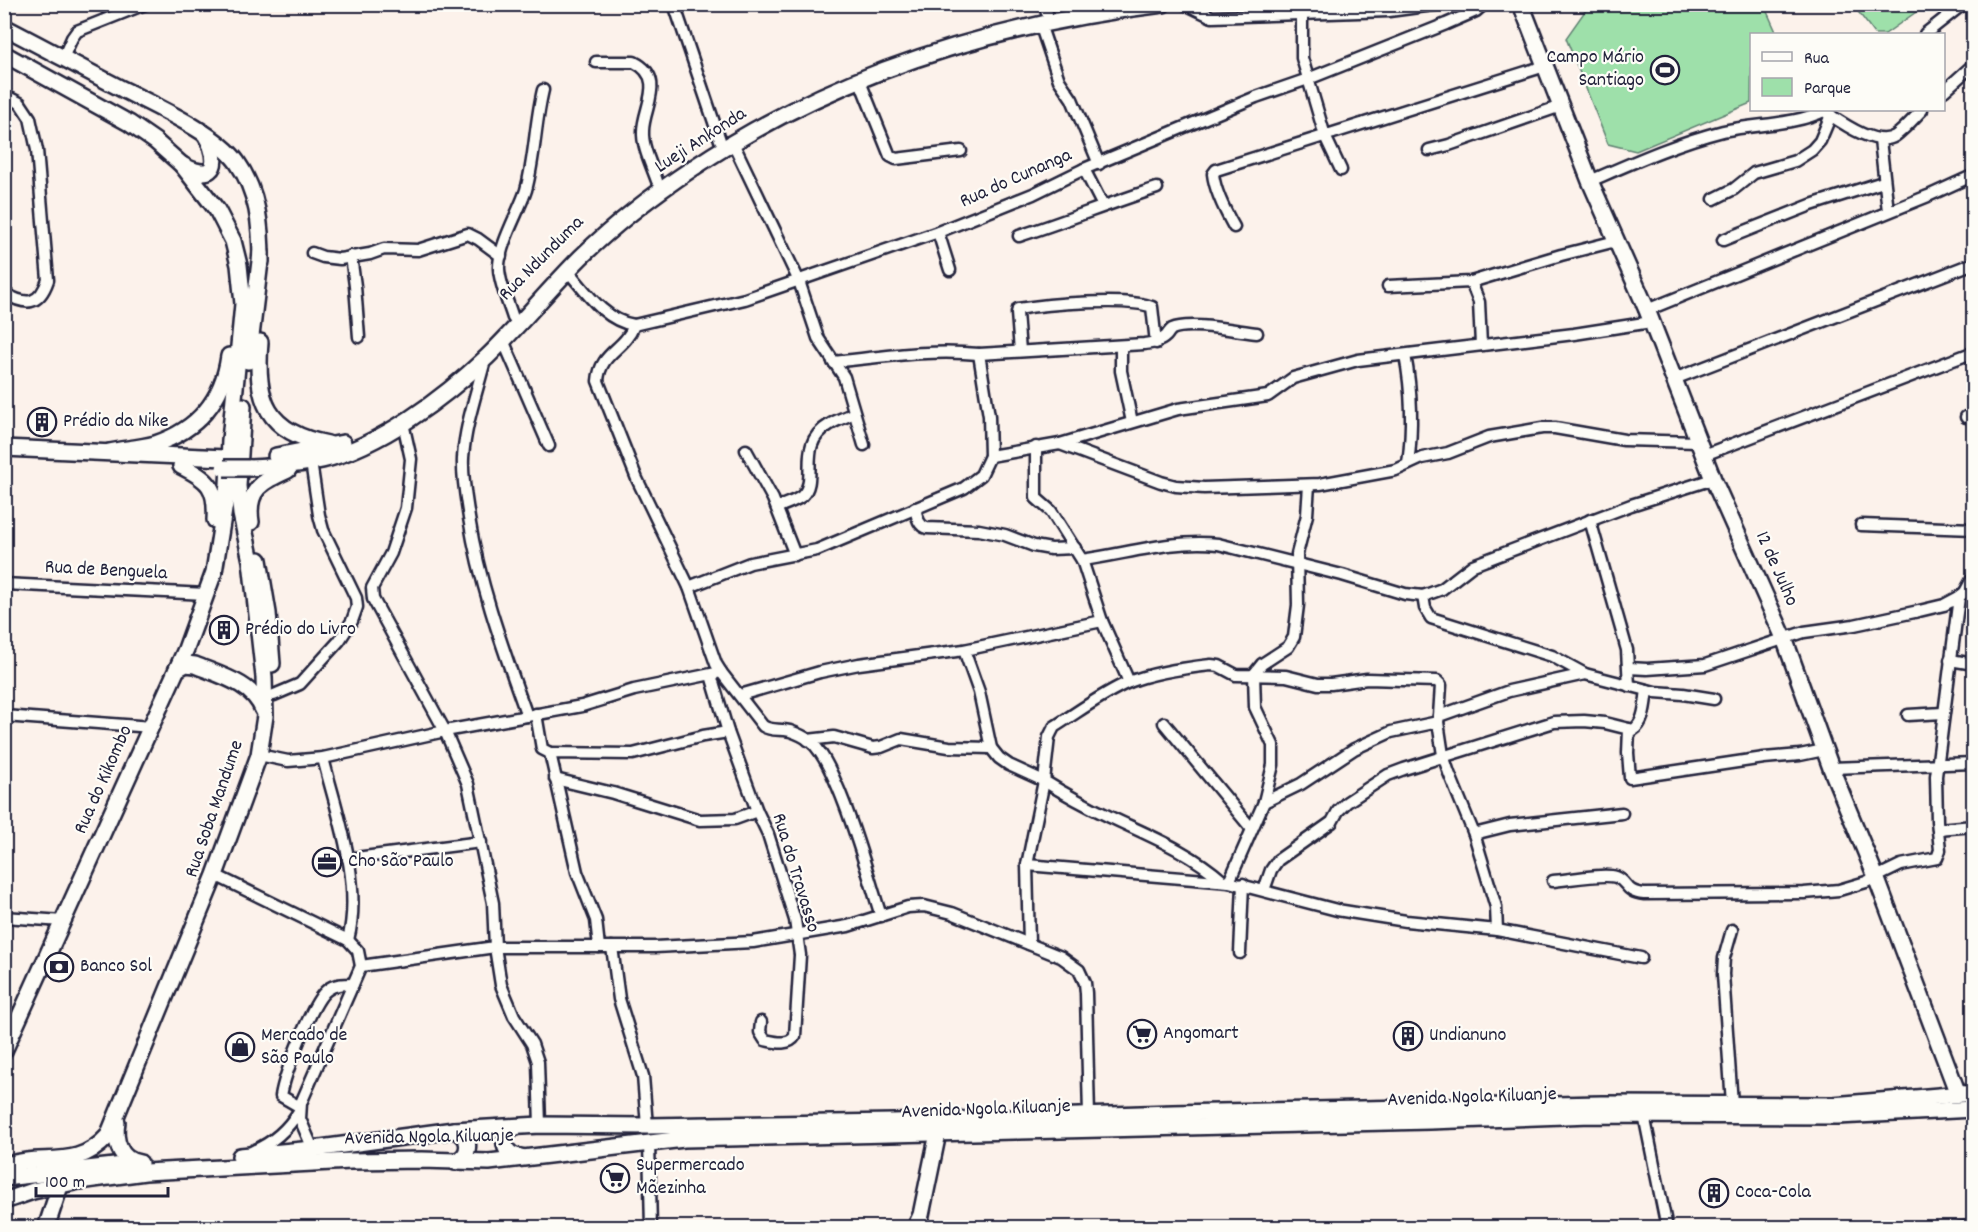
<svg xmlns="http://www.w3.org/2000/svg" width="1978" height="1232" font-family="Dekko,sans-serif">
  <rect width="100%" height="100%" fill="#fcf2eb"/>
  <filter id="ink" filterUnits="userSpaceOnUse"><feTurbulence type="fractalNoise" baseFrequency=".0167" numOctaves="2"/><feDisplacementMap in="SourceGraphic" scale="12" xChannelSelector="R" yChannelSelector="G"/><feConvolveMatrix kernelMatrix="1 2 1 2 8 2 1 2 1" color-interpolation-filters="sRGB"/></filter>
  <g filter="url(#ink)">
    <!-- green -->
    <g fill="#9ee0aa" stroke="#608172" stroke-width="1.5">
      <path d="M1590,4L1764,5L1777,34H1752L1751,103L1636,151L1608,144L1566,38Z"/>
      <path d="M1853,5H1926L1885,34H1875Z"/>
    </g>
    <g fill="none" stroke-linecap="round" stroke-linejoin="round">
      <!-- street casing -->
      <g stroke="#22223b" stroke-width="15">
        <g id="street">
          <path d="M674,4L720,140"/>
          <path d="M1044,4L1047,13"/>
          <path d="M1185,4L1212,17L1389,11L1441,4"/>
          <path d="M105,7L106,4"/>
          <path d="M1302,14V58L1325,136L1341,170"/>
          <path d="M1040,24L1059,80L1072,99L1099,164"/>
          <path d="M1925,34L1963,4"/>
          <path d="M63,58L72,38L77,31L145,4"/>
          <path d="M596,62H634C667,78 643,108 643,131C642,147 652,166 657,181"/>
          <path d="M859,79L890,156L896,159L961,151"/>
          <path d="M1944,91L1974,64"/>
          <path d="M4,95L20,103L30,118L37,150L48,280C39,306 26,306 4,293"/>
          <path d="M1827,113C1842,123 1877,148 1895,136C1905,129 1914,118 1922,110"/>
          <path d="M1880,140L1888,211"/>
          <path d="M733,143L799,281L818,338L844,377L864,445"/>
          <path d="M1429,150L1449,145L1561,106"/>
          <path d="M1084,169L1103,206"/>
          <path d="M1590,181C1634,162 1676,143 1723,131C1758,123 1793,126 1826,110"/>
          <path d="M1714,199L1734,189L1754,173L1795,161L1812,150L1820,141L1831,115"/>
          <path d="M1234,227C1225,211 1215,192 1213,174L1216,170L1545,66"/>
          <path d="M938,232L950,270"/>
          <path d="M1019,236C1066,221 1110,203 1157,188"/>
          <path d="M1723,240L1811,205L1883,182"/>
          <path d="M312,253L323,257L340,259L370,254L384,249L418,250L468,234L478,239L501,256"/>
          <path d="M351,256L355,286L359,337"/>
          <path d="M568,271C586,292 605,321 634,325L745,299L938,232L1033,194L1084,169L1256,97L1308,79L1446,24L1476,11L1484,4"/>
          <path d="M1471,282L1479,302L1481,345"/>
          <path d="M1388,286L1471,282L1561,255L1616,241"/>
          <path d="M1647,310L1928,196L1974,175"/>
          <path d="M513,318C508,302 500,285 499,269C498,246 519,212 526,190C535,157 535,123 543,90"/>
          <path d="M634,325C625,350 600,352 598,381L637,479L689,587L716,664L721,672L763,726C772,732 780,728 790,731C796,733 805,737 810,741C837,761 869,879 881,916"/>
          <path d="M503,340L549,446"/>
          <path d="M1121,347V371L1132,422"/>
          <path d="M1020,351L1017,313L1018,309C1046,304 1129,297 1152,307L1156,343"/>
          <path d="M1405,355C1412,392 1413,427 1408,464"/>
          <path d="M485,360C477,392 465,425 463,458C462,478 466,498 469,518C480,587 504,651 527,716"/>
          <path d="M833,362C882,357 930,349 979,354"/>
          <path d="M1674,379L1974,263"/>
          <path d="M1966,417H1974"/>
          <path d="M403,423L411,459L406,508L391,553L372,588L373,599L445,731L468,784L493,903L495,947L501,985L514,1016L532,1044L538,1062L540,1125"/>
          <path d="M1060,444L1161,482L1176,486L1204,488L1320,484L1396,470L1422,458L1448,453L1489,437L1542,428H1555L1624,440L1698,442"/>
          <path d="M1036,447V498L1051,511L1082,560L1102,621L1129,682"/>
          <path d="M746,450L773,499L795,555"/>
          <path d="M1704,455L1974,352"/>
          <path d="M990,456L1060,444L1178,409L1268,396L1293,378L1358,360L1574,334L1651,322"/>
          <path d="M777,508C784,504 796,501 802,496C820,479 795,445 829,425C836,420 846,417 854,413"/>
          <path d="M915,508C917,516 918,526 927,528L979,530L1005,535L1034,546L1051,549L1075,548"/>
          <path d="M1590,520L1627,650L1629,686"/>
          <path d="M1861,525L1974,529"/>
          <path d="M1082,560C1127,554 1172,539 1218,544L1342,575L1405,594L1423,596L1442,589L1473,565L1631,505L1713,479"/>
          <path d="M4,584L206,594"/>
          <path d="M689,587L750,563L817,550L964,488L981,475L990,456L989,416L979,354L1144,344C1152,343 1160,342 1166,336C1169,333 1168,332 1172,329C1189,321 1237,331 1257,333"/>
          <path d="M1423,596L1425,608L1431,618L1552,656L1585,674L1655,692L1683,694L1714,699"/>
          <path d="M964,650L979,692L991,748L999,758L1009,765L1044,781L1027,865"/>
          <path d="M1950,660L1974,664"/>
          <path d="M1629,668L1647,669L1705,665L1804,632L1854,625L1919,611L1944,605L1959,597"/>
          <path d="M711,675L728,732L757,811L768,834L795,920L800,955L795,1036C789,1046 775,1042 765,1040L760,1032L761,1022"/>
          <path d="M274,695L300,684L339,641L352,621L357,607L356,598L323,530L319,515L311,462"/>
          <path d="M740,695L820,672L859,664L964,650L1102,621"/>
          <path d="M536,714L542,749L550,753"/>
          <path d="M1908,715L1943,713"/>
          <path d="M4,716L152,727"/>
          <path d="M1438,722L1443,755L1449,773L1474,834L1496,907L1497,930"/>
          <path d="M1164,723L1251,828"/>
          <path d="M1629,729L1628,753L1630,778L1764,758L1800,755L1824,750"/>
          <path d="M808,740L834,737L873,748L881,747L901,739L949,747L991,748"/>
          <path d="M259,755L288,761L323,758L445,731L582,706L634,690L721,672"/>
          <path d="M323,758C337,814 363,882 348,940"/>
          <path d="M1831,768L1974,763"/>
          <path d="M555,779L613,793L700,820L735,819L757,811"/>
          <path d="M1264,802L1273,765V745L1255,707L1254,674L1262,664L1288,647L1294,637L1298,605L1297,554L1307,515L1309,485"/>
          <path d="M1938,829L1974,826"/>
          <path d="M1474,834L1510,825L1622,813"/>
          <path d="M348,859L481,842"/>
          <path d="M215,875L348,940L358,951L361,966L301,1103L300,1119L313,1149"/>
          <path d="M1223,881C1189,851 1150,836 1110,817C1087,806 1065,794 1044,781L1049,737L1054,727C1078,712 1103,693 1129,682C1154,672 1184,668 1211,665L1219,666L1236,675L1286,676L1318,684H1331L1367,679L1437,681L1441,685L1439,716"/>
          <path d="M1553,881C1567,880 1604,873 1616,877C1629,882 1624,892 1644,894L1804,893L1839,890L1866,882L1901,865L1937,858L1940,850L1937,821L1936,776L1959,597L1965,592L1974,576"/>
          <path d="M1229,882L1264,802L1301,784L1354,749L1378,738L1391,732L1438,722L1439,716L1509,691L1585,674"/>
          <path d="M1264,890L1271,870L1278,860L1332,822L1338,811L1347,802L1388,775L1404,769L1554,722L1584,721L1605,723L1633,730C1645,723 1645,702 1647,690"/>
          <path d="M4,917L63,921"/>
          <path d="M1732,930L1724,958L1723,974L1732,1104"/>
          <path d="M1029,944L1027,865L1229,882L1337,910L1406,921L1497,930L1641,958"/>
          <path d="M599,947L596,920L577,872L550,753L633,754L703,736L728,732"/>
          <path d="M612,947L619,999L643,1076L647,1126"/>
          <path d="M1240,953L1243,884"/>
          <path d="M361,966L495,947H655L753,942L848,926L908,907L924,906L952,913L1061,957L1079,970L1085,983L1086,993L1089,1116"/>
          <path d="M300,1107L281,1096C284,1076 312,1001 327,990C334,984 344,984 353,984"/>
          <path d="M1644,1115L1667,1228"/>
          <path d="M649,1142L651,1228"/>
          <path d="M253,1151C272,1143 288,1129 299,1111"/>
          <path d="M1959,1228L1974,1226"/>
        </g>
      </g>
      <!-- secondary casing -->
      <g stroke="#22223b" stroke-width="20">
        <g id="secondary">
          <path d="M1521,4L1590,181L1647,310L1713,479L1784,638L1831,768L1876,877L1958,1094"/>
          <path d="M4,27C45,48 85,70 126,91C157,107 217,134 237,162C258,192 261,225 261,262"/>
          <path d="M4,54L129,123L155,141L182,165L217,210L233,241L239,265L243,304L230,440L228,485L214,572L186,649L4,1051"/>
          <path d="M182,165C186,167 191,170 196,171C222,178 214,148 206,136"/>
          <path d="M260,342C255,400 266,433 328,444"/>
          <path d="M248,361L261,253"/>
          <path d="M4,448L225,458"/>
          <path d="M109,452C124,449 141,448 155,444C197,430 223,400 229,356"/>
          <path d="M276,456L343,443"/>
          <path d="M181,466C209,480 217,487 215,520"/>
          <path d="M249,468C273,467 299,465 322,460C380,446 444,398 487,357C520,325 549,289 581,257C615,224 654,194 693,168C833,74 997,24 1163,4"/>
          <path d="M251,522C246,489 262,482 288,470"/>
          <path d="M259,560L268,613L272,664"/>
          <path d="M177,669L186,664L195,665C219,675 253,683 263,710"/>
          <path d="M117,1122C114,1139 119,1161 140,1163"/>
          <path d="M516,1127C499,1134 502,1156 521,1157"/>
          <path d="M454,1130C472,1135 472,1156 455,1162"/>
          <path d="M240,1156L313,1149L454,1130L540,1125L647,1126L894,1122L1172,1113L1602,1104L1833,1105L1974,1093"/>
          <path d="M4,1166C42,1152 76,1172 108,1136L215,875L259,755L265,716L264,677L251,561L241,514L238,486L243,406"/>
          <path d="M4,1178L133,1164"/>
          <path d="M4,1201L33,1191L79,1181L145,1172L351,1161L422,1160L489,1162L684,1139L1430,1121L1591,1115L1838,1116L1974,1109"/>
          <path d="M46,1228L60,1186"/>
          <path d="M915,1228L921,1215L938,1133"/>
        </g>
      </g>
      <!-- street -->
      <use href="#street" stroke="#fdfcf7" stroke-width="10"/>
      <!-- secondary -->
      <use href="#secondary" stroke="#fdfcf7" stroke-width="15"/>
      <!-- secondary-bridge casing -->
      <g stroke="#22223b" stroke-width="20" stroke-linecap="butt">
        <path id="secondary-bridge" d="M224,468H249"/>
      </g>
      <!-- secondary-bridge -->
      <use href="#secondary-bridge" stroke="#fdfcf7" stroke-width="15"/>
    </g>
  </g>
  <!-- icons -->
  <defs>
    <g id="stadium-ring" transform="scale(1.5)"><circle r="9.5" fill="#fdfcf7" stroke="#22223b" stroke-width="1.5"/><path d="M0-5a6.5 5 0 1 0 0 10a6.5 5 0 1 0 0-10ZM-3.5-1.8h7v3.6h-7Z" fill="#22223b"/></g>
    <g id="building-ring" transform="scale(1.5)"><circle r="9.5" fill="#fdfcf7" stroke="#22223b" stroke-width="1.5"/><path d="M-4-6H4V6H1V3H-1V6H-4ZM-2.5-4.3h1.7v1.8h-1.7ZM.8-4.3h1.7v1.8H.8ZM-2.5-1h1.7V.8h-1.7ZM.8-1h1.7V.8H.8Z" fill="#22223b"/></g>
    <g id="office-ring" transform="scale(1.5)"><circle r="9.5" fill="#fdfcf7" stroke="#22223b" stroke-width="1.5"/><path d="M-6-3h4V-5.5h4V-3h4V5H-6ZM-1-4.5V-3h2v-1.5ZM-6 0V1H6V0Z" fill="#22223b"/></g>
    <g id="bank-ring" transform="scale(1.5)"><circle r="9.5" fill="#fdfcf7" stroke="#22223b" stroke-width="1.5"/><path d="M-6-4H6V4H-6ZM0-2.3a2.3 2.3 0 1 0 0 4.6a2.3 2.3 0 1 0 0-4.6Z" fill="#22223b"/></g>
    <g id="supermarket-ring" transform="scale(1.5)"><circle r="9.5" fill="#fdfcf7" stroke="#22223b" stroke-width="1.5"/><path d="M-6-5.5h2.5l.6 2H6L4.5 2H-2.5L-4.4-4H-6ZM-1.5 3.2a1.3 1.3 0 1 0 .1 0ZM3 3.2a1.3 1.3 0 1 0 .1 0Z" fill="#22223b"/></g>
    <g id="shop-ring" transform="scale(1.5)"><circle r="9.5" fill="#fdfcf7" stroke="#22223b" stroke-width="1.5"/><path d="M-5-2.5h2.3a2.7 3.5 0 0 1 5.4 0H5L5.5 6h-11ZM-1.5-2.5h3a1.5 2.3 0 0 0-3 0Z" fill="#22223b"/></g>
  </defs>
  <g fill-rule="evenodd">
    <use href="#stadium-ring" x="1665" y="70"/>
    <use href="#building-ring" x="42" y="422"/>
    <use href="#building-ring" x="224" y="630"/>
    <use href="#office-ring" x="327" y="862"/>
    <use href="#bank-ring" x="59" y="967"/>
    <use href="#supermarket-ring" x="1142" y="1034"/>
    <use href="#building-ring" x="1408" y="1036"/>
    <use href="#shop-ring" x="240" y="1047"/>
    <use href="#supermarket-ring" x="615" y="1178"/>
    <use href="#building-ring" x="1714" y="1193"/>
  </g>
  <g text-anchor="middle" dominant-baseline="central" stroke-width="4.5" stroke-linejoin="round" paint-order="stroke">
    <!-- poi labels -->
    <g font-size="20" fill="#22223b" stroke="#fdfcf7" text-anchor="start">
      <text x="1644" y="58" text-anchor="end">Campo Mário<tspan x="1644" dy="23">Santiago</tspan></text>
      <text x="63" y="422">Prédio da Nike</text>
      <text x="245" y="630">Prédio do Livro</text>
      <text x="348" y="862">Cho São Paulo</text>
      <text x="80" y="967">Banco Sol</text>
      <text x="1163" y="1034">Angomart</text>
      <text x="261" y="1036">Mercado de<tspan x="261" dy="23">São Paulo</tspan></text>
      <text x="1429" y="1036">Undianuno</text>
      <text x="636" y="1166">Supermercado<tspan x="636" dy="23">Mãezinha</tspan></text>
      <text x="1735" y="1193">Coca-Cola</text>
    </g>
    <!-- street labels -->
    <g font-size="20" fill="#22223b" stroke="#fdfcf7">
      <text transform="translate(701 141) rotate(-33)">Lueji Ankonda</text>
      <text transform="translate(1016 179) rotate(-24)">Rua do Cunanga</text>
      <text transform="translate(542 259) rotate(-45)">Rua Ndunduma</text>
      <text transform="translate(1776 569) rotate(66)">12 de Julho</text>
      <text transform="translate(106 571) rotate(3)">Rua de Benguela</text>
      <text transform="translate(104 780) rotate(-66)">Rua do Kikombo</text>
      <text transform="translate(215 809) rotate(-71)">Rua Soba Mandume</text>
      <text transform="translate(795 873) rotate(73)">Rua do Travasso</text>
      <text transform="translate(1472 1098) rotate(-2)">Avenida Ngola Kiluanje</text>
      <text transform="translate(986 1110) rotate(-2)">Avenida Ngola Kiluanje</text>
      <text transform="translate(429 1138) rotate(-1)">Avenida Ngola Kiluanje</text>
    </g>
  </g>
  <!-- margin -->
  <rect width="1978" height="1232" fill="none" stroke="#fdfcf7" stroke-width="24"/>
  <rect x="12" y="12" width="1954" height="1208" fill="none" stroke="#22223b" stroke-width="2" filter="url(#ink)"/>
  <!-- legend -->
  <rect x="1750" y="33" width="195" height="78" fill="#fdfcf7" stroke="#a5a5ac" stroke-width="1.5"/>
  <rect x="1762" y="52" width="30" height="9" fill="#fdfcf7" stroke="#a5a5ac" stroke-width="1.5"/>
  <text x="1804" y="63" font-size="18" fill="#22223b">Rua</text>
  <rect x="1762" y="78" width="30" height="18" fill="#9ee0aa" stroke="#a5a5ac" stroke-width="1.5"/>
  <text x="1804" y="93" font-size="18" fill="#22223b">Parque</text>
  <!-- scale -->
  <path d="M36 1187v9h132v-9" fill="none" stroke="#22223b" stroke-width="3"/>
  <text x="45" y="1187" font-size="18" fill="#22223b" stroke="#fdfcf7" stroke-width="4.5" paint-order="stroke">100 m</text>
</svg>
